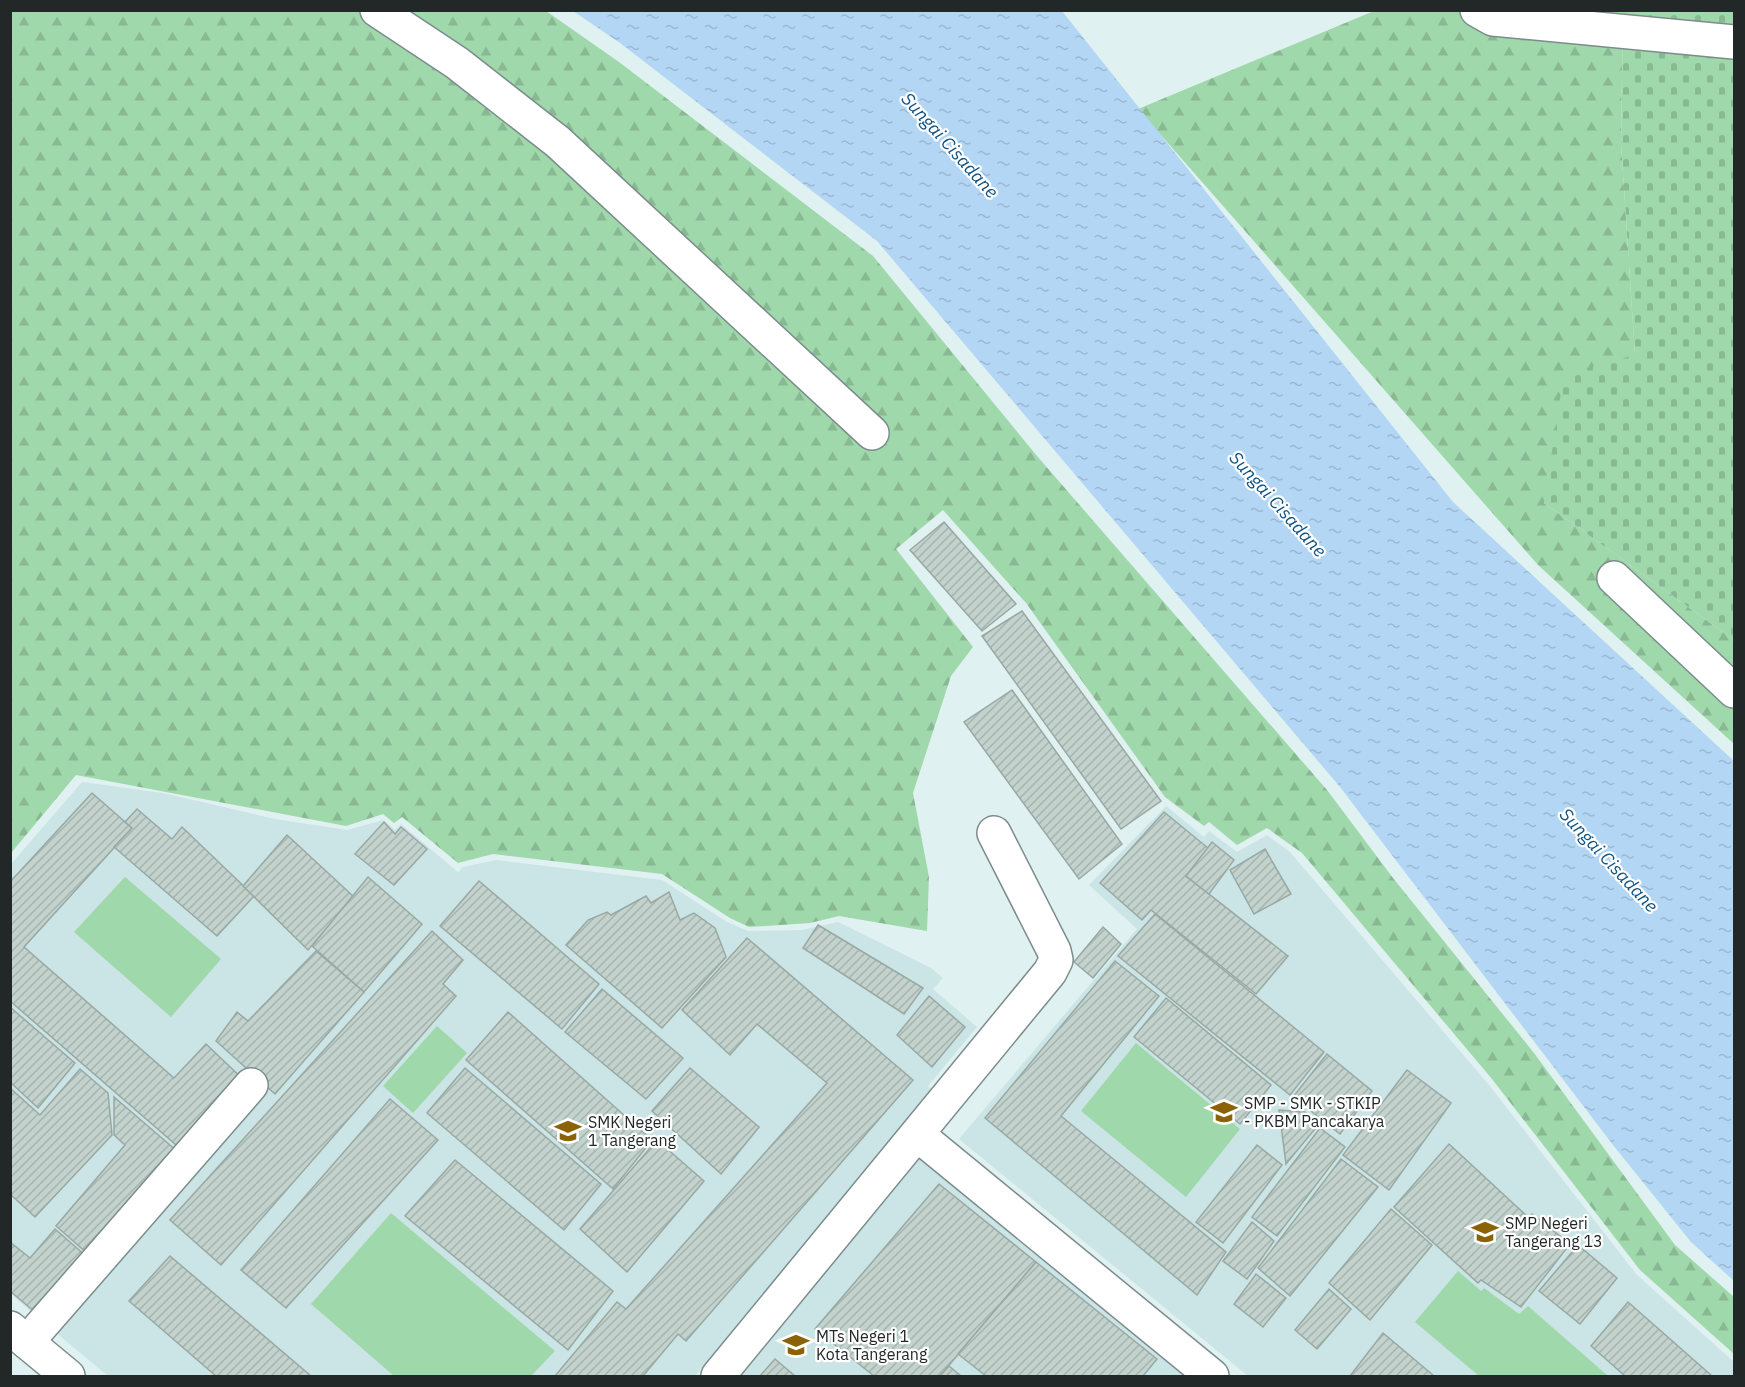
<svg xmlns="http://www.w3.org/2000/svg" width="1745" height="1387" font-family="'IBM Plex Sans',sans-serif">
  <defs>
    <pattern id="forest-firs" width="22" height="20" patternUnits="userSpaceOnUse" patternTransform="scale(1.5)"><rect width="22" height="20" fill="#9fd8aa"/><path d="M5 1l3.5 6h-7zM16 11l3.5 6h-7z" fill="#89b992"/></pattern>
    <pattern id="cemetery-stones" width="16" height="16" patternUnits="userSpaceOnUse" patternTransform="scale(1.5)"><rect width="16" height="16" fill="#9fd8aa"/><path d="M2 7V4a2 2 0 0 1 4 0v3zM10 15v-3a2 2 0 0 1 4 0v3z" fill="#89b992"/></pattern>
    <pattern id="water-ripples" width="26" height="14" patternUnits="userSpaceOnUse" patternTransform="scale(1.5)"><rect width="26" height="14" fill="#b3d6f4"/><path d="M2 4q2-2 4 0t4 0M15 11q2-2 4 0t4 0" fill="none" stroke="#9ab8d1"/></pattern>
    <pattern id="building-hatch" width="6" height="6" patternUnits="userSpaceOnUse" patternTransform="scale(1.5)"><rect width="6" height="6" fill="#c2d2cc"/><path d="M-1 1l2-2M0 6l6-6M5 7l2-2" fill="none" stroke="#a6b4af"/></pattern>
  </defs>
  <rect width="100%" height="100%" fill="#e0f1f1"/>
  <!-- built -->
  <g fill="#cbe4e5">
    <path d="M82,782L163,793L275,819L347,830L383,820L395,830L401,824L458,872L463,867L496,860L662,880L727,922L748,931L802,930L838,922L931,968L943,978L933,989L977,1027L928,1086L934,1092L695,1376H108L55,1332L201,1168L182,1152L36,1316L11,1294V864Z"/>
    <path d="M1166,806L1204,837L1209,831L1237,852L1267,835L1290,852L1489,1085L1637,1275L1734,1362V1376H1248L959,1139L1137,929L1089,885Z"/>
    <path d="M923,1155L1189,1376H739Z"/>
  </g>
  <!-- forest -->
  <g fill="url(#forest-firs)">
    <path d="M11,11H546L619,62L873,256L1037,456L1327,790L1393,878L1534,1053L1675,1245L1734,1297V1354L1640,1270L1492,1079L1302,853L1267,828L1237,845L1209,822L1204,826L1165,797L1026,603L943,510L896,549L973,647L951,676L913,793L929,877L927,931L839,916L810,923L749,927L730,918L662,874L493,854L458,863L402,817L394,823L383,814L346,826L76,775L11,853Z"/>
    <path d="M1374,11H1623L1621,143L1635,355L1544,503L1734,640V744L1538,565L1138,109Z"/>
  </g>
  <!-- cemetery -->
  <path fill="url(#cemetery-stones)" d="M1623,11H1734V640L1544,503L1564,374L1635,355L1621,143Z"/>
  <!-- pitch -->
  <g fill="#9fd8aa">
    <path d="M125,877L221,959L171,1017L74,932Z"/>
    <path d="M437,1026L467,1053L413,1113L383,1086Z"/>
    <path d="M1136,1043L1240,1129L1186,1197L1081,1111Z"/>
    <path d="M391,1213L555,1351L531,1376H394L311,1304Z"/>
    <path d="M1458,1271L1481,1291L1484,1288L1519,1314L1528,1306L1608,1376H1479L1415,1322Z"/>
  </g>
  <!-- water -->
  <path fill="url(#water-ripples)" d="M573,11H1062L1453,502L1734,761V1281L1691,1242L1613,1145L1340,787L877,241L620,43Z"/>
  <!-- building -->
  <g fill="url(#building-hatch)" stroke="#99a8a3" stroke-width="1.5">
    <path d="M944,522L1016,604L982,631L910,550Z"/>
    <path d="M1022,611L1161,801L1121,829L982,636Z"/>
    <path d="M1012,690L1122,844L1079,879L964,722Z"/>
    <path d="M92,793L132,828L24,947L174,1078L206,1044L248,1084L183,1151L10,1001V882Z"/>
    <path d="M137,809L172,839L182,827L254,896L217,936L114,847L132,828L125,822Z"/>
    <path d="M1164,812L1208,848L1186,876L1288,956L1256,994L1151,910L1142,920L1100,883Z"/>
    <path d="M384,822L395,834L401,827L427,849L394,885L355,854Z"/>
    <path d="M287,835L354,897L308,950L243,886Z"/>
    <path d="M1212,842L1234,860L1209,894L1186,876Z"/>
    <path d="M1265,849L1291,894L1254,914L1230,870Z"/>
    <path d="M368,877L422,924L364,992L312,946Z"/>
    <path d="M479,881L599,984L562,1029L440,926Z"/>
    <path d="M669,892L680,920L694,913L715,928L726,957L662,1028L566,945L588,920L607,912L611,915L646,896L651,903Z"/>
    <path d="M1155,914L1324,1052L1290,1095L1118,956Z"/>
    <path d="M818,925L923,988L904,1014L803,948Z"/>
    <path d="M1103,927L1121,944L1093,978L1074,962Z"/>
    <path d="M432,931L463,960L443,984L456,996L221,1265L170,1220Z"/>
    <path d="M747,938L913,1080L686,1341L678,1334L643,1376H555L617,1302L626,1309L827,1083L757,1024L730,1055L682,1010Z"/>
    <path d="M316,951L364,992L275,1094L216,1041L237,1012L248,1021Z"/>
    <path d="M1115,961L1159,996L1061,1116L1226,1252L1197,1295L985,1118Z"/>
    <path d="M602,989L683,1058L646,1099L565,1032Z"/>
    <path d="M929,996L965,1027L932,1067L897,1035Z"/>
    <path d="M1166,998L1271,1085L1240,1124L1134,1037Z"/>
    <path d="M10,1007L75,1063L38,1108L10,1082Z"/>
    <path d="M508,1012L652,1140L613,1189L466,1060Z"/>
    <path d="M1327,1054L1372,1091L1340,1134L1293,1097Z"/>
    <path d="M465,1068L601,1184L564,1230L427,1113Z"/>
    <path d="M690,1068L759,1127L721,1174L652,1111Z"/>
    <path d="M80,1069L108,1093L112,1135L35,1217L10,1194V1088L40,1115Z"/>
    <path d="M1407,1070L1451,1103L1389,1190L1343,1155Z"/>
    <path d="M114,1097L177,1151L88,1254L56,1226L125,1145L114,1135Z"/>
    <path d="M390,1099L438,1140L286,1308L241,1270Z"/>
    <path d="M1279,1110L1305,1112L1319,1124L1286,1164Z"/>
    <path d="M1320,1128L1345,1147L1277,1236L1252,1217Z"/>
    <path d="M657,1140L704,1181L627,1272L580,1229Z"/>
    <path d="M1449,1144L1528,1217L1532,1214L1570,1244L1521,1307L1481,1280L1478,1283L1394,1207Z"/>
    <path d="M1257,1145L1282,1165L1223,1243L1196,1222Z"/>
    <path d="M1341,1159L1378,1187L1290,1296L1258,1268Z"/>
    <path d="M455,1160L613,1291L568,1350L405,1216Z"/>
    <path d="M939,1184L1036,1262L940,1376H874L815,1329Z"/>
    <path d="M1391,1209L1432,1245L1370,1320L1329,1283Z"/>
    <path d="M1252,1222L1274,1241L1247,1279L1223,1261Z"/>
    <path d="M55,1229L86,1256L36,1313L10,1291V1242L30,1258Z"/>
    <path d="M1578,1245L1617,1278L1580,1324L1539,1291Z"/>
    <path d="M170,1256L311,1376H216L129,1301Z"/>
    <path d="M1036,1262L1157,1359L1143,1376H986L958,1354Z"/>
    <path d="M1256,1274L1286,1298L1263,1327L1234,1304Z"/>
    <path d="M1329,1289L1351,1309L1317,1349L1295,1330Z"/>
    <path d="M1628,1302L1712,1376H1625L1591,1346Z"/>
    <path d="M1383,1333L1434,1376H1350Z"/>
    <path d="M775,1359L795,1376H760Z"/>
    <path d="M949,1366L961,1376H940Z"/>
  </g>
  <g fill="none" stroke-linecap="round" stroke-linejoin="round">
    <!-- minor casing -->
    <g stroke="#7c8c8c" stroke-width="36">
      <g id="minor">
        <path d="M377,10L457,63L558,142L872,433"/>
        <path d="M1477,10L1493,19L1734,42"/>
        <path d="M1614,578L1734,691"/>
        <path d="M918,1135L1212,1376"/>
        <path d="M10,1328L68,1376"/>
        <path d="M27,1342L251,1085"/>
        <path d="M718,1376L1050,972L1056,960L1054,951L994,833"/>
      </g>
    </g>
    <!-- minor -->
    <use href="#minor" stroke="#fff" stroke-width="33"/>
  </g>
  <!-- icons -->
  <defs>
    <g id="school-bare" transform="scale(2.07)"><path d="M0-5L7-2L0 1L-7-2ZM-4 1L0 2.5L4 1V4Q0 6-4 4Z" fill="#8c6206" stroke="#fff" stroke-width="2.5" paint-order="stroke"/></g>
  </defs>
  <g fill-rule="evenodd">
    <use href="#school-bare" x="1224" y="1112"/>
    <use href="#school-bare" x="568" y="1131"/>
    <use href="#school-bare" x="1485" y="1232"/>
    <use href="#school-bare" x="796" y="1345"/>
  </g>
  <g text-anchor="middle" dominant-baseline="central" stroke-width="4.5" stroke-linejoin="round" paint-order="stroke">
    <!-- poi labels -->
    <g font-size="16" fill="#222828" stroke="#fff" text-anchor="start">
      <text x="1244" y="1103">SMP - SMK - STKIP<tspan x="1244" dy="18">- PKBM Pancakarya</tspan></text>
      <text x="588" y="1122">SMK Negeri<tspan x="588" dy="18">1 Tangerang</tspan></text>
      <text x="1505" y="1223">SMP Negeri<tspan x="1505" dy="18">Tangerang 13</tspan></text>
      <text x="816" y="1336">MTs Negeri 1<tspan x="816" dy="18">Kota Tangerang</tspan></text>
    </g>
    <!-- water labels -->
    <g font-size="18" font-style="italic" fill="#105382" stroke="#fff">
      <text transform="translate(950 145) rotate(48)">Sungai Cisadane</text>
      <text transform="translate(1278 504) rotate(48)">Sungai Cisadane</text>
      <text transform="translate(1609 860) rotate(47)">Sungai Cisadane</text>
    </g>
  </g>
  <!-- border -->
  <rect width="1745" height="1387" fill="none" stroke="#222828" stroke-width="24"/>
</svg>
